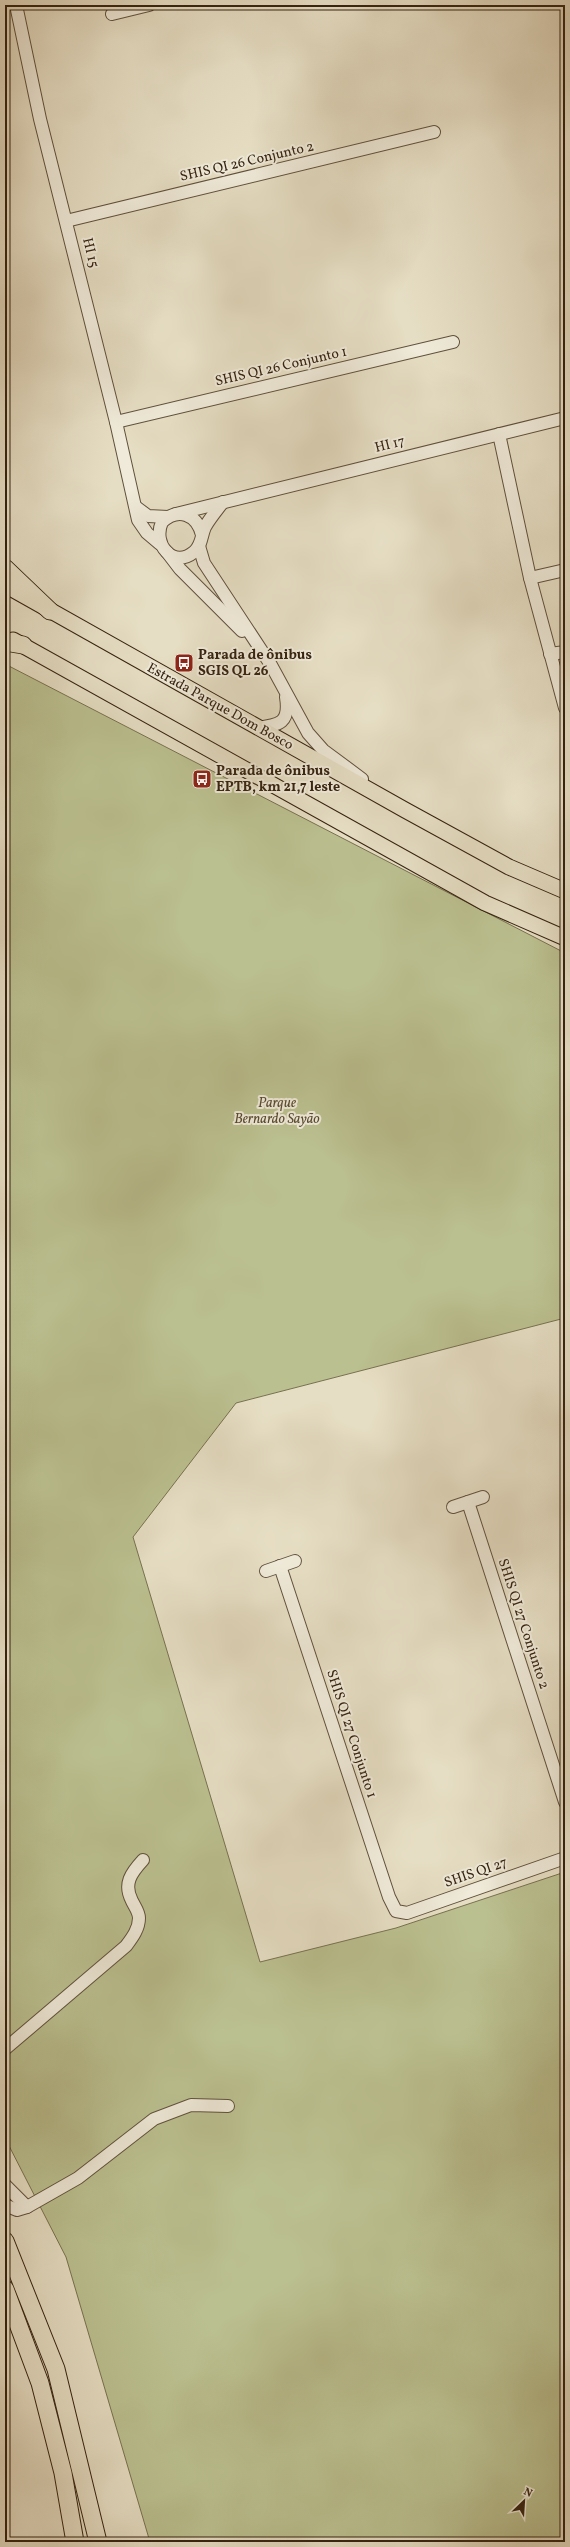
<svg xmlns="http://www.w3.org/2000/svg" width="570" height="2547" font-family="Vollkorn,serif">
  <rect width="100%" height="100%" fill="#e6dec4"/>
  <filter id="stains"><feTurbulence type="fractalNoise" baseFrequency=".005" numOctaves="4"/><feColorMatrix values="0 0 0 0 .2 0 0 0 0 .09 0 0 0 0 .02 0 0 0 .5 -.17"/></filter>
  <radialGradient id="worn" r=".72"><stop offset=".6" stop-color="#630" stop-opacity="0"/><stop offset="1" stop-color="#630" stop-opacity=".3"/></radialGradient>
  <!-- green -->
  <path fill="#bbc090" stroke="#787150" d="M5,664L565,953V1318L236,1403L133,1537L260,1962L396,1928L565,1872V2542H150L66,2257L5,2138Z"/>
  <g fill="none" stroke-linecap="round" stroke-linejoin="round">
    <!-- minor casing -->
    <g stroke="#60513d" stroke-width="14">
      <g id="minor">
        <path d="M16,5L40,119L116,422L138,520L147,533L160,544"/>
        <path d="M112,14L149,5"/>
        <path d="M66,221L434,132"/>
        <path d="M116,422L453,342"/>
        <path d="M499,434L530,578L565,708"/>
        <path d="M136,507L148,516L168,517"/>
        <path d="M176,514L565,418"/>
        <path d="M202,535C197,514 178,507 162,522C152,544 173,569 194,552C202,545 201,536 205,527C210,518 217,510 223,502"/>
        <path d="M199,546L204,563L271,665L308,733L323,750L362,779"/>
        <path d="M167,552L180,569L242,631"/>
        <path d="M530,578L565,570"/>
        <path d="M550,654L565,652"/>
        <path d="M257,728C280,725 290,723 286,697"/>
        <path d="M468,1502L565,1802"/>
        <path d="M453,1507L483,1497"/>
        <path d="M280,1566L389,1897L396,1911L407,1913L565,1858"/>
        <path d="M266,1571L295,1561"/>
        <path d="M5,2049L126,1946C132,1938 139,1929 139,1918C139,1912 135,1907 132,1901C123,1884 131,1873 143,1860"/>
        <path d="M5,2185L27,2207"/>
        <path d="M5,2205L17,2210L27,2207L78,2178L154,2119L191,2105L228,2106"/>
      </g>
    </g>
    <!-- major casing -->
    <g stroke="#342210" stroke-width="17">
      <g id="major">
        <path d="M5,585L405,810L509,867L565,891"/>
        <path d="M13,640L485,903L565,938"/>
      </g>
    </g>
    <!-- highway casing -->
    <g stroke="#342210" stroke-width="19">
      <g id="highway">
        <path d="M5,568L50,611"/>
        <path d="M5,642L23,645"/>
        <path d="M5,2241L56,2369L98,2542"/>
        <path d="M5,2289L40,2383L63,2473L75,2542"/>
      </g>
    </g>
    <!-- minor -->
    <use href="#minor" stroke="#efead9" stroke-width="12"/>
    <!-- major -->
    <use href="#major" stroke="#e6dec4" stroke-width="15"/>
    <!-- highway -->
    <use href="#highway" stroke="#e6dec4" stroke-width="17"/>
  </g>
  <!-- icons -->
  <defs>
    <g id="bus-square" transform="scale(1)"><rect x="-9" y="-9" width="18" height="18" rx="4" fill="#8f2418" stroke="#efead9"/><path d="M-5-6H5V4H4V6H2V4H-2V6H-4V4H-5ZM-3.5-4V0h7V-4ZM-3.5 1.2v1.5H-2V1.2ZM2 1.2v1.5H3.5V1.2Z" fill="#fff"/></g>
  </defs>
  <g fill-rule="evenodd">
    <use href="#bus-square" x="184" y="663"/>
    <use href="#bus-square" x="202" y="779"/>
  </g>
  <g text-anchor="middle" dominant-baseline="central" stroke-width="4" stroke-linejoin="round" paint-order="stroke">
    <!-- street labels -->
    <g font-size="14" fill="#342210" stroke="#efead9">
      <text transform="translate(247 162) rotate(-13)">SHIS QI 26 Conjunto 2</text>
      <text transform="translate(90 253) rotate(76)">HI 15</text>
      <text transform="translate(281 367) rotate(-13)">SHIS QI 26 Conjunto 1</text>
      <text transform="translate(390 445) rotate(-14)">HI 17</text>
      <text transform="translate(220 707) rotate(29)">Estrada Parque Dom Bosco</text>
      <text transform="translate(523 1624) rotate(72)">SHIS QI 27 Conjunto 2</text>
      <text transform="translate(351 1734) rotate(72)">SHIS QI 27 Conjunto 1</text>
      <text transform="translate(476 1873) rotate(-19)">SHIS QI 27</text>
    </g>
    <!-- poi labels -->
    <g font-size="14" font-weight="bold" fill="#342210" stroke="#efead9" text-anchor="start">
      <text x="198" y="655">Parada de ônibus<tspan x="198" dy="16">SGIS QL 26</tspan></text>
      <text x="216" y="771">Parada de ônibus<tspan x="216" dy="16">EPTB, km 21,7 leste</tspan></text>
    </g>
    <!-- park labels -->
    <g font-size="14" font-style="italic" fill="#564a30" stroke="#efead9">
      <text x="277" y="1103">Parque<tspan x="277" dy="16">Bernardo Sayão</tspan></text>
    </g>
  </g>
  <!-- margin -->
  <rect width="570" height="2547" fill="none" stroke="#e6dec4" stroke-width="20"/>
  <rect x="6" y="6" width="558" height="2535" fill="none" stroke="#342210" stroke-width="2"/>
  <rect x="10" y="10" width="550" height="2527" fill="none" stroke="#342210"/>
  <!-- north arrow -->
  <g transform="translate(524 2501) rotate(25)" stroke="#efead9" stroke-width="3" paint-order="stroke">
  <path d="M0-3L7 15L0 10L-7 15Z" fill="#342210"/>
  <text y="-6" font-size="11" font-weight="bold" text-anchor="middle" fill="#342210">N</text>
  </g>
  <rect width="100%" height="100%" filter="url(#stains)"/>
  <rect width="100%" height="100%" fill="url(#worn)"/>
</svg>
